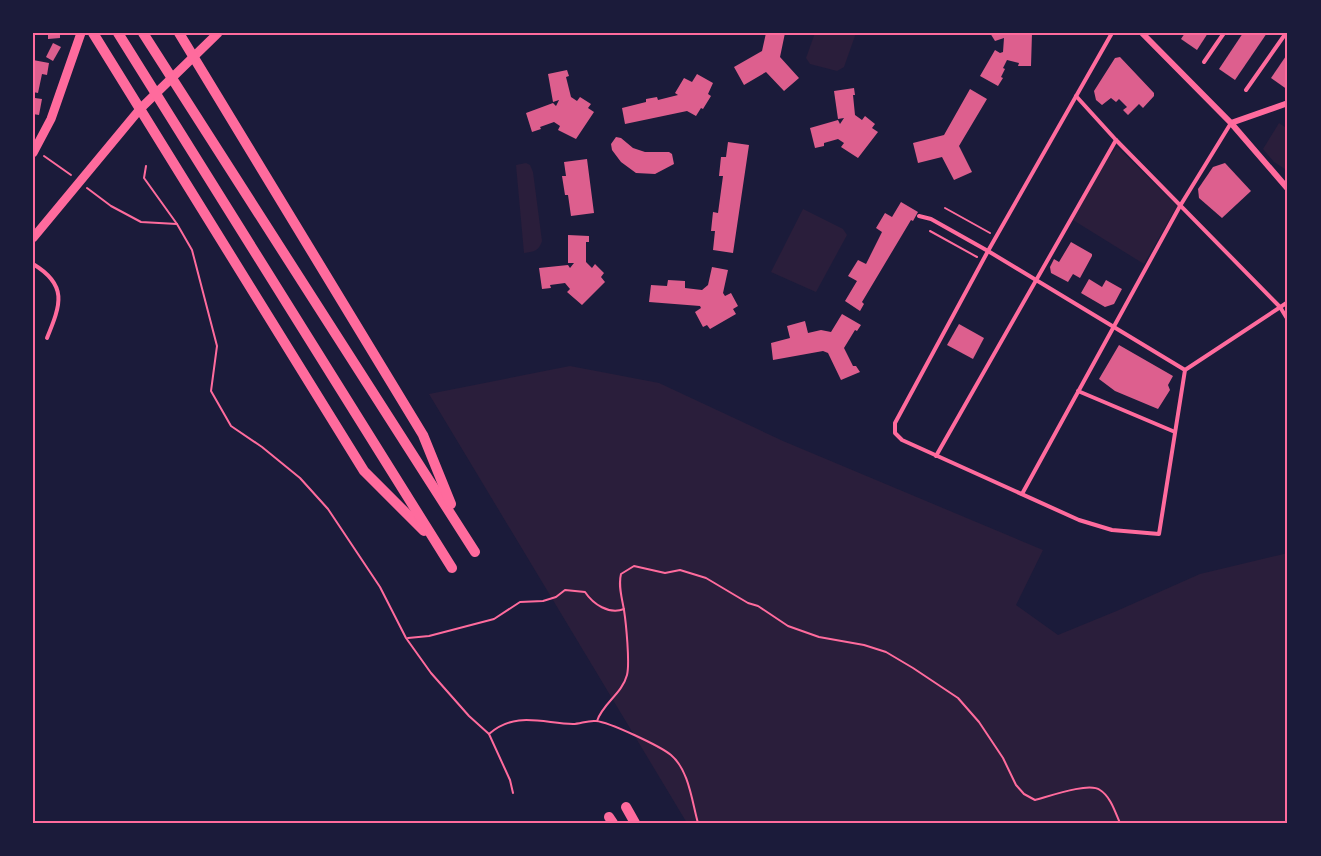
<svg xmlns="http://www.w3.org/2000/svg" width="1321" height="856" font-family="Roboto,sans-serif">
  <rect width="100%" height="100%" fill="#1b1b3a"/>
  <!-- green -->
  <g fill="#2a1e3b">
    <path d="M815,33H856L844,67L837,71L810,64L806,58Z"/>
    <path d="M1279,123L1288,129V171L1274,162L1263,149Z"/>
    <path d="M1117,147L1177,206L1144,264L1073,220L1103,165Z"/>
    <path d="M526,163L530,165L533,172L542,241C539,251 533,252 524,253L516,165Z"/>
    <path d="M803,209L843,229L847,235L816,292L771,272Z"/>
    <path d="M570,366L659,383L783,441L1043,550L1016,605L1058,635L1119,610L1200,574L1288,553V823H687L429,394Z"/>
  </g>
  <!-- building -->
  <g fill="#dd5f8e">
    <path d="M48,33H60V38L48,39Z"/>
    <path d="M766,33H785L780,57L799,78L784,91L766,72L744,85L734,67L762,51Z"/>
    <path d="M990,33H1032L1031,66H1018L1019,63L1007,60L1003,68L1005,69L1001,77L1003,78L998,86L980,76L995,50L1000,53L1003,52L1004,38L995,41Z"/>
    <path d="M1185,33H1208L1197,50L1181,39Z"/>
    <path d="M1243,33H1267L1235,80L1219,69Z"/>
    <path d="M53,43L61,47L53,61L46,57Z"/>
    <path d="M1288,53V90L1271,78Z"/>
    <path d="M1120,57L1154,93V96L1143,108L1139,104L1128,115L1123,110L1127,107L1119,99L1116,102L1111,98L1102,105L1096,100L1094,91L1115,58Z"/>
    <path d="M33,60L49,63L47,75L42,74L38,93L33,92Z"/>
    <path d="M567,70L569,76L566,77L571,97L577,101L580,97L591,104L588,108L594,112L576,139L558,130L560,126L554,122L540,127L541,129L532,132L526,113L553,103L556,106L559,100L553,102L548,74Z"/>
    <path d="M697,74L713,83L708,94L711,96L703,109L701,108L696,116L687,111L625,124L622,108L646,102V99L657,97L658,100L678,95L675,93L684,78L692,82Z"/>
    <path d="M854,88L855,95H853L855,115L862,120L865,116L875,124L872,128L878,132L858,158L841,147L844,143L838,139L824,143V146L815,148L810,128L838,120L840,124L844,118L838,119L834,91Z"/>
    <path d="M970,89L987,99L959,146L972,172L954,180L942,157L918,163L913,143L944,135Z"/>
    <path d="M35,98L42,99L39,115L33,114Z"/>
    <path d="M616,137L621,138L633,148L645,152H669L672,154L674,164L655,174L636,173L621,162L612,150L611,144Z"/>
    <path d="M728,142L749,145L733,253L713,250L715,231H711L713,212L718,213L723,176H719L721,157H726Z"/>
    <path d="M587,159L594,213L571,216L568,195H565L562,176H566L564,162Z"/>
    <path d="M1225,163L1251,191L1222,218L1199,198L1198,189L1213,167Z"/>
    <path d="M901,202L918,212L913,221L911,220L862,302L864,304L860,311L845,301L857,281L848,276L858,260L866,264L882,232L876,228L885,213L892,217Z"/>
    <path d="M568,235L589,236V242H586V262L592,268L595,264L604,273L601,277L605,282L582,305L567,292L570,289L565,283L550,285L551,288L542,289L539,268L568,265L570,268L574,263H568Z"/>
    <path d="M1071,242L1092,254V256L1080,278L1073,274L1068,282L1051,273L1050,267L1054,259L1059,262Z"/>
    <path d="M712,267L728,270L723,293L725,296L731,293L738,306L733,309L736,314L710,329L707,325L703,327L695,312L701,308L700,306L649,302L651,285L667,286L668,280L685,281V288L702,290L708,285Z"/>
    <path d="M1089,279L1102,287L1106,280L1122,289L1114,304L1105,307L1081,293Z"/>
    <path d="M842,314L861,325L857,331L855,330L844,348L853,366H856L860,372L841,380L828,353L823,351L773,360L771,343L790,338L787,326L805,321L808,333L821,330L831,332Z"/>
    <path d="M959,324L984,338L973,359L947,345Z"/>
    <path d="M1119,345L1173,376L1168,385L1170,390L1158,409L1115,391L1099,379Z"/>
  </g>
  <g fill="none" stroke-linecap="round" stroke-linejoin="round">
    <!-- path -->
    <g stroke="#ff6b9d" stroke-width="2">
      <path d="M44,156L71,175"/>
      <path d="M146,166L144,178L177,224"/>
      <path d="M87,188L111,206L141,222L177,224L192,250L217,346L211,391L231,426L262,447L300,478L328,509L380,587L406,638L431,673L469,716L489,734"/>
      <path d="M945,208L990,233"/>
      <path d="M930,231L977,257"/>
      <path d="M408,638L429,636L494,619L520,602L543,601L556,597L565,590L585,592C593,604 609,615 624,609"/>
      <path d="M597,721C603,703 622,694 627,675C630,663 626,623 624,610C622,598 618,586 621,574L634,566L665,573L680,570L706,578L748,603L758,606L788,626L819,637L864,645L886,652L913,668L958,698L979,722L1003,758L1016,785L1024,794L1035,800C1050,796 1089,782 1100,790C1111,797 1115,812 1120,823"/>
      <path d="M513,793L510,780L489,734C515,711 542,723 573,724C580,724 588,720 596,721C609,722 660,746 671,755C689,770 692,802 698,823"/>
    </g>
    <!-- service -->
    <g stroke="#ff6b9d" stroke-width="4">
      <path d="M1112,33L988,251L895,423V433L902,440L1079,520L1112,530L1159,534L1185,370L1288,302"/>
      <path d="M1204,62L1224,33"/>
      <path d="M1246,90L1286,33"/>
      <path d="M1076,96L1116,140L1280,307L1288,320"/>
      <path d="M919,216L931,219L988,251L1185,370"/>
      <path d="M33,264C68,285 61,304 47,338"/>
      <path d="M1078,391L1175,432"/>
      <path d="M936,456L1116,140"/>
      <path d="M1022,494L1180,206L1231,123"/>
    </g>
    <!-- minor -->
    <g stroke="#ff6b9d" stroke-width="6">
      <path d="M1142,33L1231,123L1288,189"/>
      <path d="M1231,123L1288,103"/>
    </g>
    <!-- tertiary -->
    <g stroke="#ff6b9d" stroke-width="9">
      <path d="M33,153L51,119L81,33"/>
      <path d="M33,238L140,109L218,33"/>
    </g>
    <!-- secondary -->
    <g stroke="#ff6b9d" stroke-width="10">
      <path d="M93,33L364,471L424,531"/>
      <path d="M118,33L452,568"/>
      <path d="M143,33L475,552"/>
      <path d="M179,33L423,435L451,504"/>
      <path d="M626,807L635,823"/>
      <path d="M609,817L613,823"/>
    </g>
  </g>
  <!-- border -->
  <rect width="1321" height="856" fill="none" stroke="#1b1b3a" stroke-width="69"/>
  <rect x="34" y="34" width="1252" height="788" fill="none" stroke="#ff6b9d" stroke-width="2"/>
</svg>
